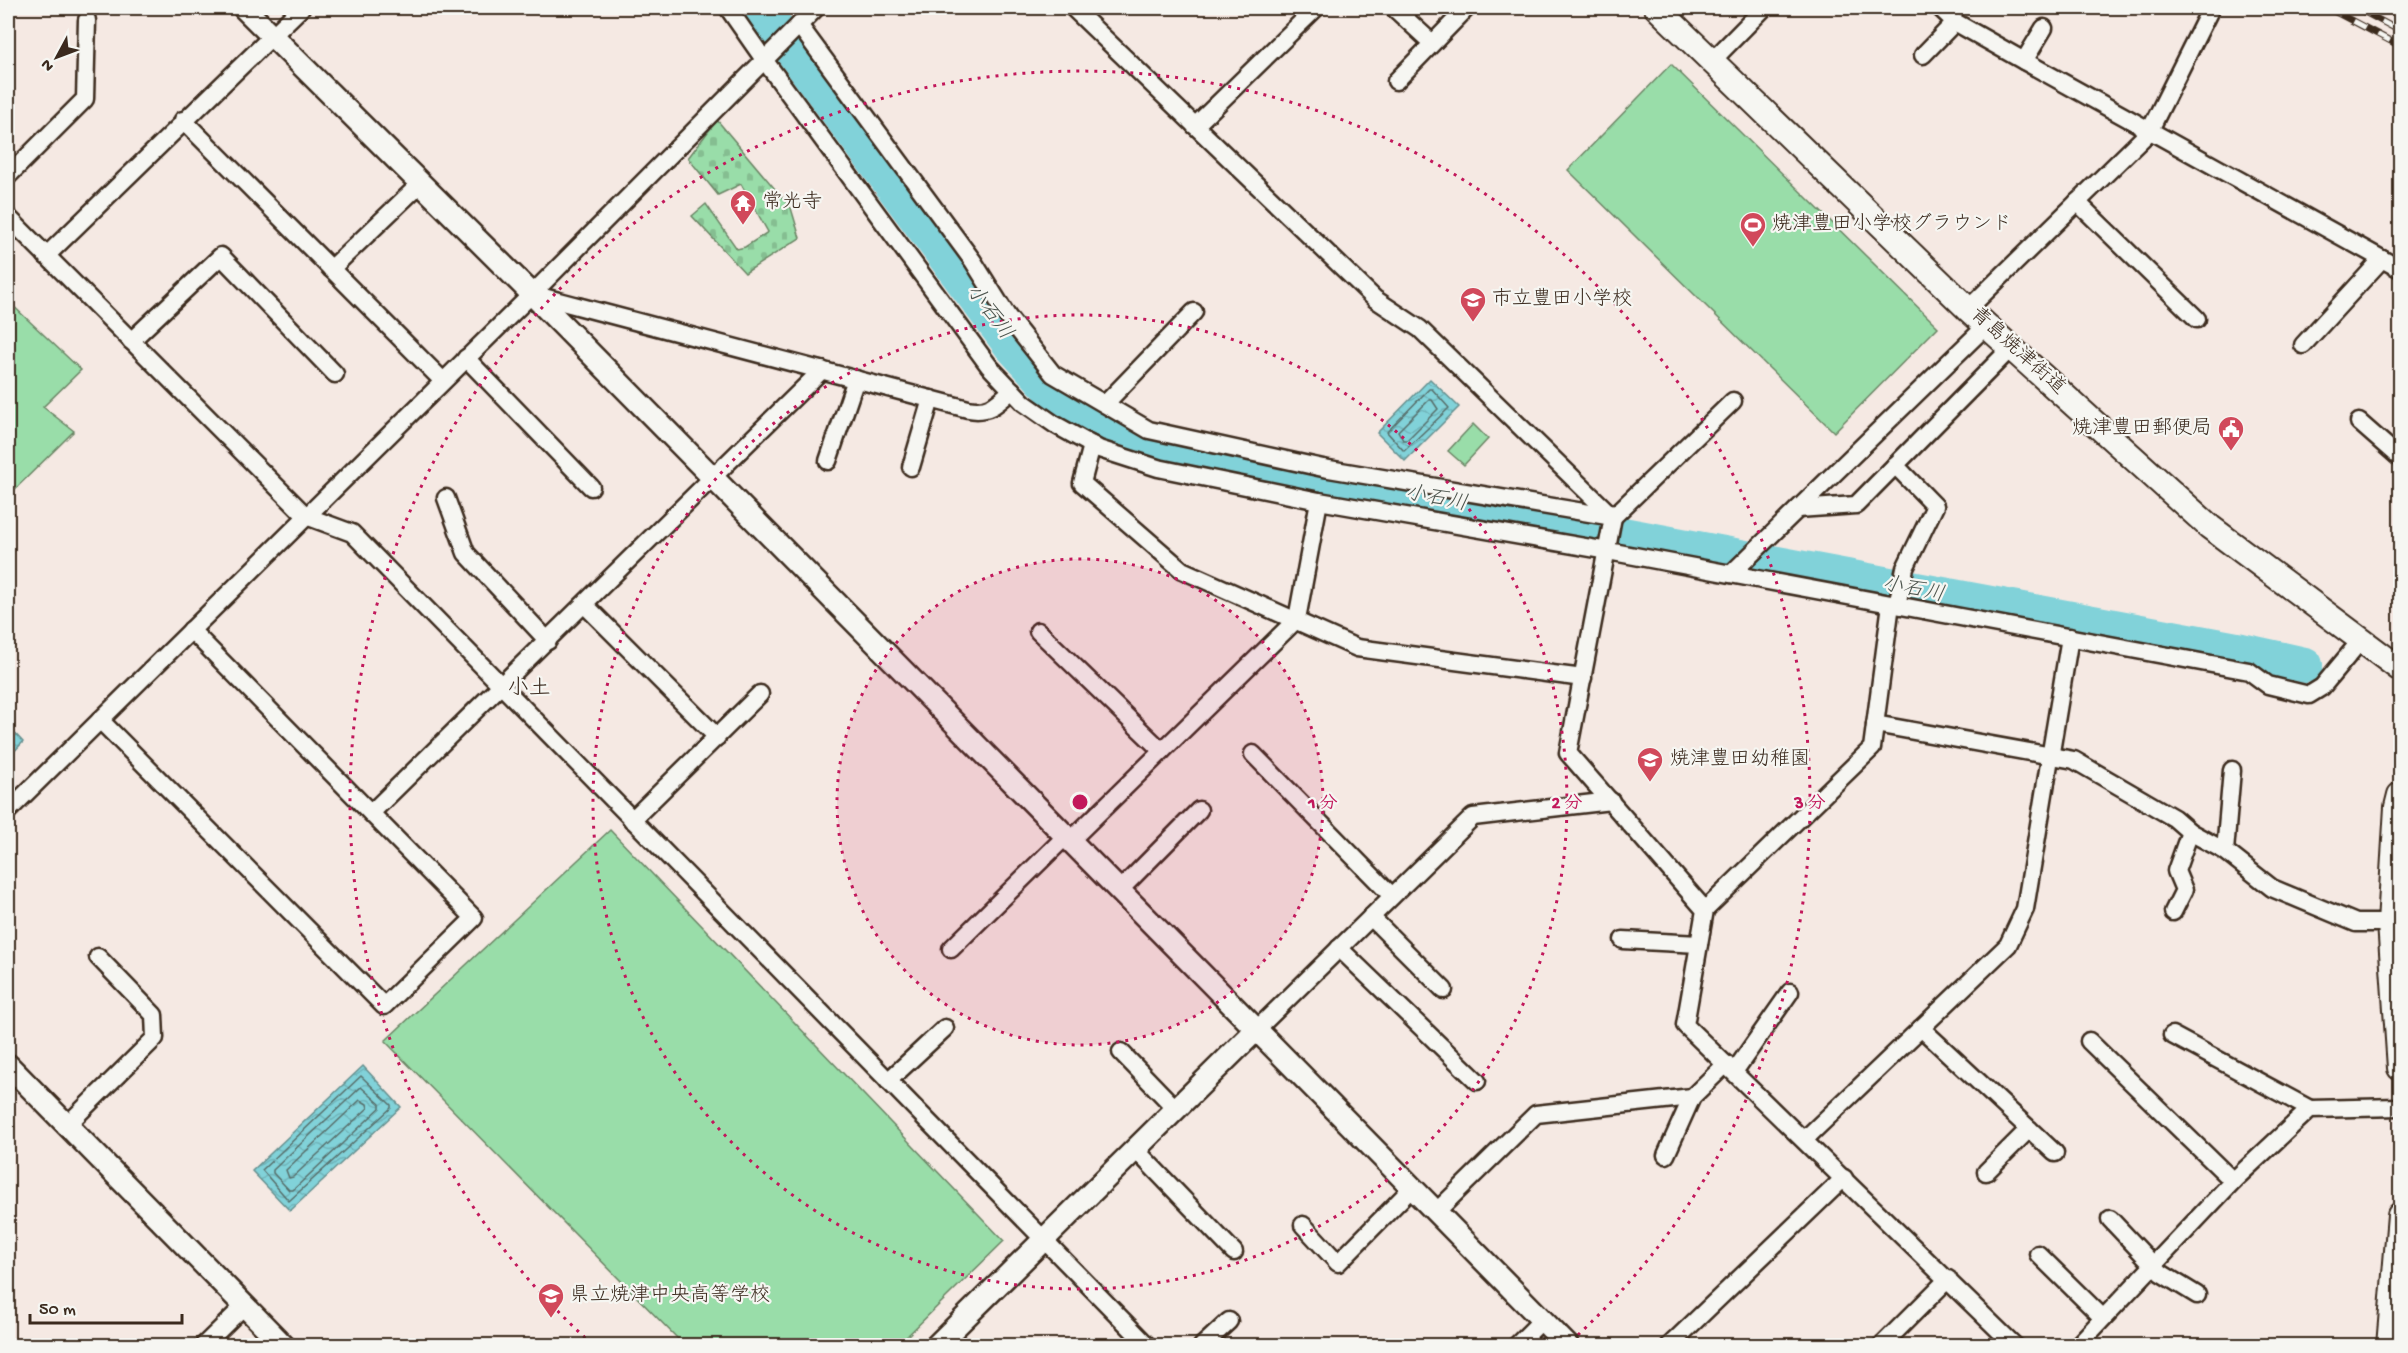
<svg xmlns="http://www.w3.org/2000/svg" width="2408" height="1353" font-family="'Gochi Hand','Klee One',sans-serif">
  <defs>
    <pattern id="cemetery-stones" width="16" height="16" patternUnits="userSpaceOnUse" patternTransform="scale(1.5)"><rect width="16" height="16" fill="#99dda9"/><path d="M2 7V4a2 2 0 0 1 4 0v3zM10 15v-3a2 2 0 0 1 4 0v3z" fill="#85be91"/></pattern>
    <pattern id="water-waves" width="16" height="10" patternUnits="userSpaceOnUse" patternTransform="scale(1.5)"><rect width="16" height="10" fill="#81d2d9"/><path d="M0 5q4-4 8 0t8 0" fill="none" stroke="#70b4ba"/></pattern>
  </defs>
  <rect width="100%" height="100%" fill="#f5e9e3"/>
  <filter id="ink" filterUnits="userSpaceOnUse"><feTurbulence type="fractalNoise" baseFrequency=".0167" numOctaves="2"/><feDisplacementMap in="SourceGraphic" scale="12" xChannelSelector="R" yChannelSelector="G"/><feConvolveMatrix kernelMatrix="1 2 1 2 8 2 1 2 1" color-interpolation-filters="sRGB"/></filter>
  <g filter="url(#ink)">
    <!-- cemetery -->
    <path fill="url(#cemetery-stones)" stroke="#6a8464" stroke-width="1.5" d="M717,120L791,208L800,238L745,273L692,216L706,204L737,249L745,247L768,232L741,184L718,195L688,158Z"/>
    <!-- pitch -->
    <g fill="#99dda9" stroke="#6a8464" stroke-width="1.5">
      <path d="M1671,64L1938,327L1834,432L1568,170Z"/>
      <path d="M8,301L81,370L43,407L74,431L8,496Z"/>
      <path d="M1473,424L1488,439L1464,465L1448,451Z"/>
      <path d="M610,830L1004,1241L898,1345H684L385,1041Z"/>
    </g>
    <!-- water -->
    <g fill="url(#water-waves)" stroke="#658f8e" stroke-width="1.5">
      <path d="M1430,379L1459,407L1405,461L1377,433Z"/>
      <path d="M8,726L23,742L8,758Z"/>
      <path d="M363,1066L401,1107L290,1211L252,1171Z"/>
    </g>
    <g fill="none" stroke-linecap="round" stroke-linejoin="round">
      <!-- shore -->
      <g stroke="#576d69" stroke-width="1.5">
        <path d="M1429,389H1432L1449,408L1404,451L1387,432Z"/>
        <path d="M1429,400H1432L1438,409L1407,440H1403L1398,431Z"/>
        <path d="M361,1076L391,1105V1108L289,1201L262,1170Z"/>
        <path d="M361,1087L380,1104V1108L293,1190H289L273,1173V1170Z"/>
        <path d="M360,1100L367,1104L368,1108L293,1177L289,1178L286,1170Z"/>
      </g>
      <!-- river -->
      <path stroke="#81d2d9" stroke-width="36" d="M761,8L1011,345L1052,390L1106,425L1159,448L2242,651L2305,665"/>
      <!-- minor casing -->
      <g stroke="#3b2a1e" stroke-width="21">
        <g id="minor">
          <path d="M728,8L765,61L989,366L1024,403L1054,424L1099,449L1158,468L1319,501L1608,551L2249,671L2268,685L2309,695L2322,687L2361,640"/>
          <path d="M1073,8L1375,299L1420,329L1613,517L1568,753L1705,910L1685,1025L2015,1346"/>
          <path d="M1394,8L1432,43"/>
          <path d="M1940,8L1955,22L2024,61L2400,269"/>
          <path d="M799,25L973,261L1008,317L1053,374L1149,430L1323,468L1613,517L1733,401"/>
          <path d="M1923,55L1955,22"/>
          <path d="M1712,61L1764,8"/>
          <path d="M2024,61L2044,28"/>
          <path d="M1396,81L1467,8"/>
          <path d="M183,120L443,381"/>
          <path d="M1195,126L1316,8"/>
          <path d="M8,176L85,99L87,20"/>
          <path d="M2077,202L2197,319"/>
          <path d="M8,217L306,516L352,533L1148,1346"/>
          <path d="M46,256L301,8"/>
          <path d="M331,269L421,183"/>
          <path d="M532,294L968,409C989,413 997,404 1012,390"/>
          <path d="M1968,309L2149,132L2211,8"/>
          <path d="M131,341L221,256L335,374"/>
          <path d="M2303,345L2382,259"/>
          <path d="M466,358L591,487"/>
          <path d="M1105,404L1194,312"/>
          <path d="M2359,422L2400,458"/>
          <path d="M1092,445L1082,483L1182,570L1357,648L1583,678"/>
          <path d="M828,461L856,379"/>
          <path d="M1895,465L1935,506L1905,568L1897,605"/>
          <path d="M911,467L931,399"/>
          <path d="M446,498L466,553L548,641"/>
          <path d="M1798,509L1856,505L2011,348"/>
          <path d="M1731,574L1987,325"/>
          <path d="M585,605L717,737"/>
          <path d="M1038,631L1162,751"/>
          <path d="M100,720L384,1006L474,918L191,630"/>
          <path d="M1875,724L2074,760L2174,818L2190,832L2225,851L2272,888L2356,923H2390"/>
          <path d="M1253,754L1392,896"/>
          <path d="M8,811L532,294L816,8"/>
          <path d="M371,813L822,370"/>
          <path d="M632,820L760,694"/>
          <path d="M1070,841L1297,619L1319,501"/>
          <path d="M2225,851L2232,770"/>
          <path d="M1119,891L1199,810"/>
          <path d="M1705,910L1872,748L1891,604"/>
          <path d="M2173,912L2184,890L2176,871L2190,832"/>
          <path d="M1371,917L1444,990"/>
          <path d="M1623,940L1699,944"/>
          <path d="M1339,948L1477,1081"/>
          <path d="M951,949L1065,837"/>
          <path d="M1921,1028L2055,1153"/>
          <path d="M1256,1030L1473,817L1611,801"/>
          <path d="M2172,1035L2310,1109"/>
          <path d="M2089,1041L2233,1181"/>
          <path d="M1121,1052L1176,1109"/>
          <path d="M1734,1072L1790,992"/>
          <path d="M888,1081L945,1028"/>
          <path d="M67,1125L155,1038L154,1015L98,957"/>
          <path d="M1805,1139L2008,945L2025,909L2070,637"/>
          <path d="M1136,1150L1234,1252"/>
          <path d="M1666,1155L1692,1097L1726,1064"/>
          <path d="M1986,1172L2029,1129"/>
          <path d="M1436,1212L1536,1114L1692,1097"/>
          <path d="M2110,1219L2161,1273L2197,1295"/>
          <path d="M1303,1225L1338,1263L1412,1188"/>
          <path d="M2038,1254L2103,1318"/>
          <path d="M203,1346L245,1305"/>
          <path d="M1202,1346L1229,1321"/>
          <path d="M1516,1346L1542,1320"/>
          <path d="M1669,1346L1844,1178"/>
          <path d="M1881,1346L1948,1279"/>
          <path d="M2077,1346L2233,1181L2310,1109L2400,1107"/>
        </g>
      </g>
      <!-- tertiary casing -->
      <g stroke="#3b2a1e" stroke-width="26">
        <g id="tertiary">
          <path d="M244,8L532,294L1568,1346"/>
          <path d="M8,1065L284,1346"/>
          <path d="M936,1346L1256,1030"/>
        </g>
      </g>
      <!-- secondary casing -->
      <g stroke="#3b2a1e" stroke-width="28">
        <g id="secondary">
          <path d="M1657,8L1968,309L2210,527L2400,669"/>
          <path d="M2400,795L2397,807L2390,923L2400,1068"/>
          <path d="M2389,1346L2400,1215"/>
        </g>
      </g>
      <!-- minor -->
      <use href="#minor" stroke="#f6f6f2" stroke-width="16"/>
      <!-- tertiary -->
      <use href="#tertiary" stroke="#f6f6f2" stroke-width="21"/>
      <!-- secondary -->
      <use href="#secondary" stroke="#f6f6f2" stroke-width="24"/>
      <!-- rail casing -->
      <g stroke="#3b2a1e" stroke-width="7">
        <g id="rail">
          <path d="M2328,8L2400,46"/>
          <path d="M2357,8L2400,31"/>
        </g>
      </g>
      <!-- rail -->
      <use href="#rail" stroke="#f6f6f2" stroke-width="4.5" stroke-dasharray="14" stroke-linecap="butt"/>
    </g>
  </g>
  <!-- distance rings -->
  <circle cx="1080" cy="802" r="243" fill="#c2185b" fill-opacity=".12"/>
  <g fill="none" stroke="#c2185b" stroke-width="3" stroke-dasharray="3 6">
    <circle cx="1080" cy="802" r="243"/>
    <circle cx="1080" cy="802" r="487"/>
    <path d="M592 1344A730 730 0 1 1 1568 1344"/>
  </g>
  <!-- icons -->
  <defs>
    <g id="temple-pin" transform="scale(1.35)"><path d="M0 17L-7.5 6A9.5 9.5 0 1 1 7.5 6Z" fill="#d1495b" stroke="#f6f6f2"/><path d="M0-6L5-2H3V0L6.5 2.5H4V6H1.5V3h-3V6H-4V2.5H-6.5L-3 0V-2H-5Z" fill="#fff"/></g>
    <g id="stadium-pin" transform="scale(1.35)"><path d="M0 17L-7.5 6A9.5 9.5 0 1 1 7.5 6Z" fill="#d1495b" stroke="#f6f6f2"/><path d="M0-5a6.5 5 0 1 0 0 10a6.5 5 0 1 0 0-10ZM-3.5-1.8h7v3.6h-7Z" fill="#fff"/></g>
    <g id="school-pin" transform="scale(1.35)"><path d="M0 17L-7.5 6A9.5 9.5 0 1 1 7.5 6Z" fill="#d1495b" stroke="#f6f6f2"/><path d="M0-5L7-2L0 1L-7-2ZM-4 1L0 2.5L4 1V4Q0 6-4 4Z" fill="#fff"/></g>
    <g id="civic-pin" transform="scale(1.35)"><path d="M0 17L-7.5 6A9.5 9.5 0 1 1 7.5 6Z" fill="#d1495b" stroke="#f6f6f2"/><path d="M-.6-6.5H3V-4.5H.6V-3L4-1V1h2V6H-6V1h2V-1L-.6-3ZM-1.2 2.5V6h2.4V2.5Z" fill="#fff"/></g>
  </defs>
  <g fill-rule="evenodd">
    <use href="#temple-pin" x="743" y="203"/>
    <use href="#stadium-pin" x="1753" y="225"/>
    <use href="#school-pin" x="1473" y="300"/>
    <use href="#civic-pin" x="2231" y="429"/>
    <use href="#school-pin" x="1650" y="760"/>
    <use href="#school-pin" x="551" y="1296"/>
  </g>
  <g text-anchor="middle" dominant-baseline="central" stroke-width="4.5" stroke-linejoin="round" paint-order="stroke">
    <!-- poi labels -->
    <g font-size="20" fill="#3b2a1e" stroke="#f6f6f2" text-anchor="start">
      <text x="762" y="203">常光寺</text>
      <text x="1772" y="225">焼津豊田小学校グラウンド</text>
      <text x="1492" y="300">市立豊田小学校</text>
      <text x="2212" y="429" text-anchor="end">焼津豊田郵便局</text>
      <text x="1670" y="760">焼津豊田幼稚園</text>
      <text x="570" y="1296">県立焼津中央高等学校</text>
    </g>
    <!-- street labels -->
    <g font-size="20" fill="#3b2a1e" stroke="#f6f6f2">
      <text transform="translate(2017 352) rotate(42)">青島焼津街道</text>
    </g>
    <!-- water labels -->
    <g font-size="21" font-style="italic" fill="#4c544d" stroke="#f6f6f2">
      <text transform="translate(988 313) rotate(53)">小石川</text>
      <text transform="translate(1436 500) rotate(11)">小石川</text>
      <text transform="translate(1913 591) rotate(11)">小石川</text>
    </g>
    <!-- quarter labels -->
    <g font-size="22" fill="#3b2a1e" stroke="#f6f6f2">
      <text x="529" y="690">小土</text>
    </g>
  </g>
  <circle cx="1080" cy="802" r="9" fill="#c2185b" stroke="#f6f6f2" stroke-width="3"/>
  <g font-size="18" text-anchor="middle" font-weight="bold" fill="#c2185b" stroke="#f6f6f2" stroke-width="4.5" stroke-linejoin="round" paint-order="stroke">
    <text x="1323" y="808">1 分</text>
    <text x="1567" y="808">2 分</text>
    <text x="1810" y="808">3 分</text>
  </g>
  <!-- margin -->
  <rect width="2408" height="1353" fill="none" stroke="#f6f6f2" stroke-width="30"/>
  <rect x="15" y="15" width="2378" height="1323" fill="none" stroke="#3b2a1e" stroke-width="2" filter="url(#ink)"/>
  <!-- north arrow -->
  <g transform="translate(57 57) rotate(229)" stroke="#f6f6f2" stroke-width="4.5" paint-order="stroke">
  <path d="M0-4.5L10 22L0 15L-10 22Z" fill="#3b2a1e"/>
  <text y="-9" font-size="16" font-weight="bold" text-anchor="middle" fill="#3b2a1e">N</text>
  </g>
  <!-- scale -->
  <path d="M30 1314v9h152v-9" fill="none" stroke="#3b2a1e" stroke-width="3"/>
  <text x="39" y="1314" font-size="18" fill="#3b2a1e" stroke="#f6f6f2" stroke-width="4.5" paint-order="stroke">50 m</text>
</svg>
